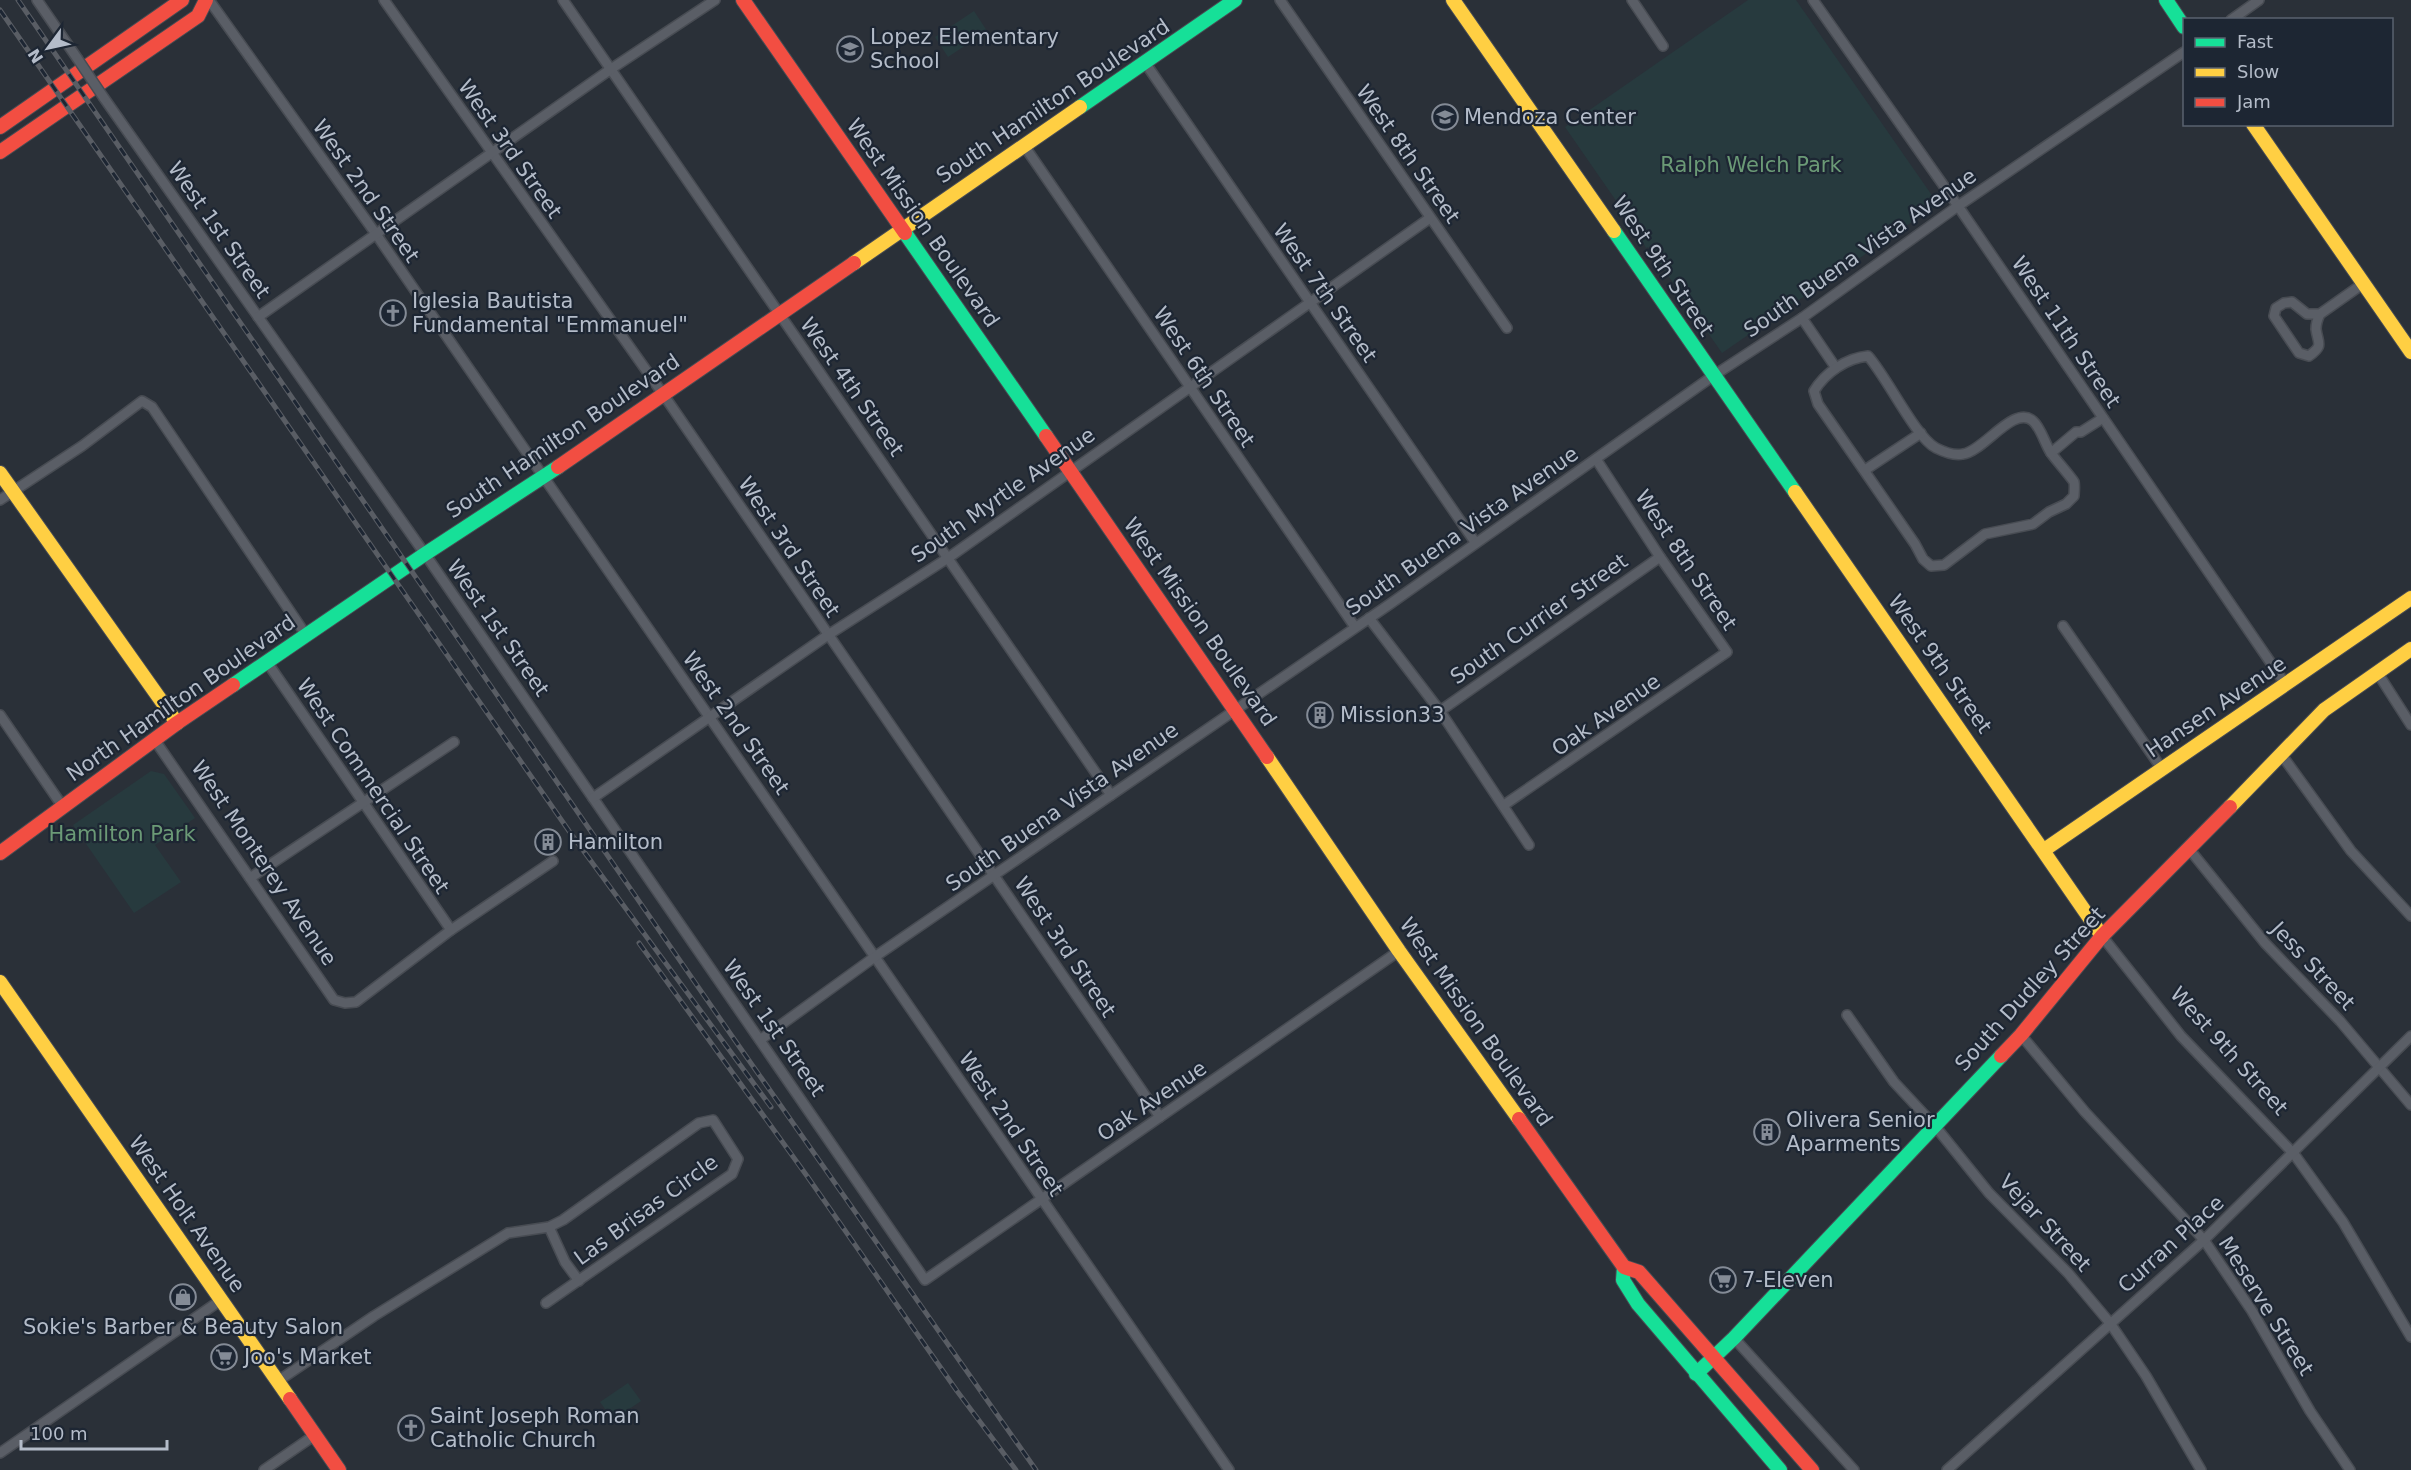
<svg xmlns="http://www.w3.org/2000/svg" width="2411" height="1470" font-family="'DejaVu Sans',sans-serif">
  <rect width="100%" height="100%" fill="#2a3038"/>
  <!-- green -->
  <g fill="#273a3e">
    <path d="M1748,0H1796L1938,204L1722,353L1648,247L1646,248L1637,231L1565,127Z"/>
    <path d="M974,11L987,31L948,57L935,37Z"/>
    <path d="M151,771L164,774L195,818L155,845L181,882L134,913L73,825Z"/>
    <path d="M628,1383L641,1401L613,1420L600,1402Z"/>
  </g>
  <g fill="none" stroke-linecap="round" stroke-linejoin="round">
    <!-- street casing -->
    <g stroke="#484c53" stroke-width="12">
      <g id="street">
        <path d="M37,0L77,58"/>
        <path d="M209,0L376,234L1229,1470"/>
        <path d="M384,0L663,394L1160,1117"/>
        <path d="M563,0L1111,795"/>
        <path d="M1280,0L1507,328"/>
        <path d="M1632,0L1663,46"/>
        <path d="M1813,0L1958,206L2286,685"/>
        <path d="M2231,20L2259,0"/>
        <path d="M1146,64L1475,542"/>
        <path d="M104,98L425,554L925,1280L1399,951"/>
        <path d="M1025,147L1355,627"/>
        <path d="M2320,314C2318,318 2316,324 2316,329C2318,344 2324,345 2309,356L2299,353L2274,316L2276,308L2284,303L2292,302L2307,314H2320L2364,283"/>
        <path d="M258,317L611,69L715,0"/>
        <path d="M1802,318L1836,368"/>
        <path d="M1868,356C1887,377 1916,438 1936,448C1944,452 1954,456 1963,454C1983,452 2014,404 2033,421C2041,428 2045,444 2051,453C2056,460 2071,477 2074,482C2075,486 2074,493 2074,496L2066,504L2049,512L2033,524L1985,534L1944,565L1931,566L1923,559L1915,544L1818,404L1814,391C1825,373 1846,358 1868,356Z"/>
        <path d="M2051,453L2076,432H2081L2103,418"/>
        <path d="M1865,470L1921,433"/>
        <path d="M0,500L82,446L142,401L152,407L306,635"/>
        <path d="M1369,618L1440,711L1529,845"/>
        <path d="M2063,626L2162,769"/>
        <path d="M267,662L451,930"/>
        <path d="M2377,672L2411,725"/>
        <path d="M1440,711L1660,557"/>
        <path d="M0,715L63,807"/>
        <path d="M154,739L334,1000L345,1003L356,1002L451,930L553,861"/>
        <path d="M2281,754L2351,851L2411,916"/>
        <path d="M593,798L828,635L948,558L1430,218"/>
        <path d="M1504,805L1727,652L1660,557L1596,459"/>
        <path d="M2190,850L2265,943L2340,1021L2411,1105"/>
        <path d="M250,878L454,742"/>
        <path d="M2102,936L2181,1036L2294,1154L2343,1222L2411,1337"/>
        <path d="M1847,1015L1894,1082L1935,1126L1989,1193L2068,1273L2110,1323L2146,1376L2201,1470"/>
        <path d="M2021,1035L2085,1112L2204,1240L2252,1311L2310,1411L2350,1470"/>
        <path d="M760,1040L876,956L1390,604L1713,376L1802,318L1958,206L2184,52"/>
        <path d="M549,1227L565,1262L579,1281"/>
        <path d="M1734,1338L1854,1470"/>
        <path d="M278,1381L374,1316L508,1233L549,1227L563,1220L699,1123L713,1120L738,1159L732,1174L546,1303"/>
        <path d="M0,1453L221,1300"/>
        <path d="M264,1470L315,1435"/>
        <path d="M1947,1470L2204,1240L2411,1036"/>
      </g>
    </g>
    <!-- fast casing -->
    <g stroke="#484c53" stroke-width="16">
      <g id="fast">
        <path d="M2166,0L2184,27"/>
        <path d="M1080,107L1235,0"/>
        <path d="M1614,231L1795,492"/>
        <path d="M905,233L1046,436"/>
        <path d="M233,685L425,554L558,467"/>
        <path d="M1624,1267L1623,1280L1638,1304L1780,1470"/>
        <path d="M1696,1374L1734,1338L2001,1056"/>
      </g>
    </g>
    <!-- slow casing -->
    <g stroke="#484c53" stroke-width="16">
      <g id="slow">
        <path d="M1453,0L1614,231"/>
        <path d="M2253,124L2411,352"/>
        <path d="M854,263L1080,107"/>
        <path d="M0,473L177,723"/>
        <path d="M1795,492L2102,936"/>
        <path d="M1267,757L1399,951L1519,1119"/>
        <path d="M2230,807L2324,710L2411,649"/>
        <path d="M2044,850L2411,598"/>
        <path d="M0,982L290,1399"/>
      </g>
    </g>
    <!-- jam casing -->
    <g stroke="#484c53" stroke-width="16">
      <g id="jam">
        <path d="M743,0L905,233"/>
        <path d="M0,127L182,0"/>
        <path d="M0,152L198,16L206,0"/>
        <path d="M1046,436L1267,757"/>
        <path d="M558,467L854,263"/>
        <path d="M0,853L177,723L233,685"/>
        <path d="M2001,1056L2021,1035L2102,936L2230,807"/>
        <path d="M1519,1119L1624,1267L1639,1272L1812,1470"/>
        <path d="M290,1399L339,1470"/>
      </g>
    </g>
    <!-- street -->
    <use href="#street" stroke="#5a5e66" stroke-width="9"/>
    <!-- fast -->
    <use href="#fast" stroke="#16e098" stroke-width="14"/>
    <!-- slow -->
    <use href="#slow" stroke="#ffcf43" stroke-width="14"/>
    <!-- jam -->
    <use href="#jam" stroke="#f24e42" stroke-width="14"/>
    <!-- rail casing -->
    <g stroke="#595d64" stroke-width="5">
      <g id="rail">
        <path d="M18,0L734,1039L1036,1470"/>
        <path d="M0,10L569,831L771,1107"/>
        <path d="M639,943L807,1176L957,1391L1016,1470"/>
      </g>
    </g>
    <!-- rail -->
    <use href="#rail" stroke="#1d2633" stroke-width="3" stroke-dasharray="9" stroke-linecap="butt"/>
    <!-- street-bridge casing -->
    <g stroke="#484c53" stroke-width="12" stroke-linecap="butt">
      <path id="street-bridge" d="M77,58L104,98"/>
    </g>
    <!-- street-bridge -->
    <use href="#street-bridge" stroke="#5a5e66" stroke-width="9"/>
  </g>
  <!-- icons -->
  <defs>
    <g id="school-ring" transform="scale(1.35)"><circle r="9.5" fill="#1d2633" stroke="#848b96" stroke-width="1.5"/><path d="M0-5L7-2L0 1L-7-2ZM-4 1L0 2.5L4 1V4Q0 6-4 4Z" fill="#848b96"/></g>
    <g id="church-ring" transform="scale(1.35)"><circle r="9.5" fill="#1d2633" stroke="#848b96" stroke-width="1.5"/><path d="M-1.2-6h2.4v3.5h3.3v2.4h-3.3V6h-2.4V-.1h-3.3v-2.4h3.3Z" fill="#848b96"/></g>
    <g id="building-ring" transform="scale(1.35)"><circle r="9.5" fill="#1d2633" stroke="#848b96" stroke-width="1.5"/><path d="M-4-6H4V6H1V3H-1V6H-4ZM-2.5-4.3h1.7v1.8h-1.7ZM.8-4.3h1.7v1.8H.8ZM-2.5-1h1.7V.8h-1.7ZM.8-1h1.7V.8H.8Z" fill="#848b96"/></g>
    <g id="supermarket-ring" transform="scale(1.35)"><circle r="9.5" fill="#1d2633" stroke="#848b96" stroke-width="1.5"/><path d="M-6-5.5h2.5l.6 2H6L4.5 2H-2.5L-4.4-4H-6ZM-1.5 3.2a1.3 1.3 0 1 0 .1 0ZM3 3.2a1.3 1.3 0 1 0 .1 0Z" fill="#848b96"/></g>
    <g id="shop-ring" transform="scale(1.35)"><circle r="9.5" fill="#1d2633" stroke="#848b96" stroke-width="1.5"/><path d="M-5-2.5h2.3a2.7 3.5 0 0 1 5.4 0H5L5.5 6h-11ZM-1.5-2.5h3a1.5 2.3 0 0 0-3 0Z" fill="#848b96"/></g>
  </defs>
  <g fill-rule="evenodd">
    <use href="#school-ring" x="850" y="49"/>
    <use href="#school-ring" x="1445" y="117"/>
    <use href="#church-ring" x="393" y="313"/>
    <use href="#building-ring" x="1320" y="715"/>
    <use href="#building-ring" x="548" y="842"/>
    <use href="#building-ring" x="1767" y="1132"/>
    <use href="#supermarket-ring" x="1723" y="1280"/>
    <use href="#shop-ring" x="183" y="1297"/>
    <use href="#supermarket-ring" x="224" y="1357"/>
    <use href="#church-ring" x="411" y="1428"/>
  </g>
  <g text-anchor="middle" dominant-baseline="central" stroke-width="4.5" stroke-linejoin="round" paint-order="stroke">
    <!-- poi labels -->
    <g font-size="21" fill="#b4bcc9" stroke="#1d2633" text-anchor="start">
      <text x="870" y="37">Lopez Elementary<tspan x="870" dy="24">School</tspan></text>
      <text x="1464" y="117">Mendoza Center</text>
      <text x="412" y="301">Iglesia Bautista<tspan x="412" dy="24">Fundamental "Emmanuel"</tspan></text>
      <text x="1340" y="715">Mission33</text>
      <text x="568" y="842">Hamilton</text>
      <text x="1786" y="1120">Olivera Senior<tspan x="1786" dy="24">Aparments</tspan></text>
      <text x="1742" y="1280">7-Eleven</text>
      <text x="183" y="1327" text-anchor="middle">Sokie's Barber &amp; Beauty Salon</text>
      <text x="244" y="1357">Joo's Market</text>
      <text x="430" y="1416">Saint Joseph Roman<tspan x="430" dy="24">Catholic Church</tspan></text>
    </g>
    <!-- street labels -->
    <g font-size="21" fill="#b4bcc9" stroke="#1d2633">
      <text transform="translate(1053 101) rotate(-34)">South Hamilton Boulevard</text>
      <text transform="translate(510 149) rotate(55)">West 3rd Street</text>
      <text transform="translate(1408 154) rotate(55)">West 8th Street</text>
      <text transform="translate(366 191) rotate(55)">West 2nd Street</text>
      <text transform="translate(923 223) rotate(55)">West Mission Boulevard</text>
      <text transform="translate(219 230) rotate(55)">West 1st Street</text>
      <text transform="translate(1860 253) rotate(-35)">South Buena Vista Avenue</text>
      <text transform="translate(1663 266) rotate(56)">West 9th Street</text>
      <text transform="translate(1325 293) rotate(55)">West 7th Street</text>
      <text transform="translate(2066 332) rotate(56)">West 11th Street</text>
      <text transform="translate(1204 377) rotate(56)">West 6th Street</text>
      <text transform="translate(852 387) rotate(55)">West 4th Street</text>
      <text transform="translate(563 436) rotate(-34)">South Hamilton Boulevard</text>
      <text transform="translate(1003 495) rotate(-35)">South Myrtle Avenue</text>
      <text transform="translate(1462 531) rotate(-35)">South Buena Vista Avenue</text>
      <text transform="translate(789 547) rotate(56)">West 3rd Street</text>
      <text transform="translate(1686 560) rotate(56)">West 8th Street</text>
      <text transform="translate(1539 619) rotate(-35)">South Currier Street</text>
      <text transform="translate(1200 622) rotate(55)">West Mission Boulevard</text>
      <text transform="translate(498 628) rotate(55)">West 1st Street</text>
      <text transform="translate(1940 664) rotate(55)">West 9th Street</text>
      <text transform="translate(181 698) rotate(-35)">North Hamilton Boulevard</text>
      <text transform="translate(2216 707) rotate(-34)">Hansen Avenue</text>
      <text transform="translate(1606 715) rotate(-35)">Oak Avenue</text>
      <text transform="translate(736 723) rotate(55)">West 2nd Street</text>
      <text transform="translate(373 786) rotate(56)">West Commercial Street</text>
      <text transform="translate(1062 807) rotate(-35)">South Buena Vista Avenue</text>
      <text transform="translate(264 863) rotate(56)">West Monterey Avenue</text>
      <text transform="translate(1065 947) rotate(56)">West 3rd Street</text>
      <text transform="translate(2313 966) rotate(47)">Jess Street</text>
      <text transform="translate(2030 989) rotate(-48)">South Dudley Street</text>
      <text transform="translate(1476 1022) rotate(55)">West Mission Boulevard</text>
      <text transform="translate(774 1028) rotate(55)">West 1st Street</text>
      <text transform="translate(2229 1051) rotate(48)">West 9th Street</text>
      <text transform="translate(1152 1101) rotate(-34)">Oak Avenue</text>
      <text transform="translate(1011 1124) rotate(56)">West 2nd Street</text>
      <text transform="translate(646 1210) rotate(-36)">Las Brisas Circle</text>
      <text transform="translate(187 1214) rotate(55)">West Holt Avenue</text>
      <text transform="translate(2045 1223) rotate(47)">Vejar Street</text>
      <text transform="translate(2171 1244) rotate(-42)">Curran Place</text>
      <text transform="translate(2266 1306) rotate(58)">Meserve Street</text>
    </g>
    <!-- park labels -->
    <g font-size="21" fill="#6b9a76" stroke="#1d2633">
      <text x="1751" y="165">Ralph Welch Park</text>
      <text x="122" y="834">Hamilton Park</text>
    </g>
  </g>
  <!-- legend -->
  <rect x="2183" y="18" width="210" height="108" fill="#1d2633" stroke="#59626f" stroke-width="1.5"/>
  <rect x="2195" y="38" width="30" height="9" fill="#16e098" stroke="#59626f" stroke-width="1.5"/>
  <text x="2237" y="48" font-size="18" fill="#b4bcc9">Fast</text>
  <rect x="2195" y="68" width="30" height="9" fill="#ffcf43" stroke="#59626f" stroke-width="1.5"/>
  <text x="2237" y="78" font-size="18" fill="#b4bcc9">Slow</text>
  <rect x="2195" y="98" width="30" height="9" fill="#f24e42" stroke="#59626f" stroke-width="1.5"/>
  <text x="2237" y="108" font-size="18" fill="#b4bcc9">Jam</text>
  <!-- north arrow -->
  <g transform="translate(48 48) rotate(237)" stroke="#1d2633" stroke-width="4.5" paint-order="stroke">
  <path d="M0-4.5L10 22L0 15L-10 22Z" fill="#b4bcc9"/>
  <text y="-9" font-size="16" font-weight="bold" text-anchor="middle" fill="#b4bcc9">N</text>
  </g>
  <!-- scale -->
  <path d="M21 1440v9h146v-9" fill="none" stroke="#b4bcc9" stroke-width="3"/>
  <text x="30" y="1440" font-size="18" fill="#b4bcc9" stroke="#1d2633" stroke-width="4.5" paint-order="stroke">100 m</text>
</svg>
